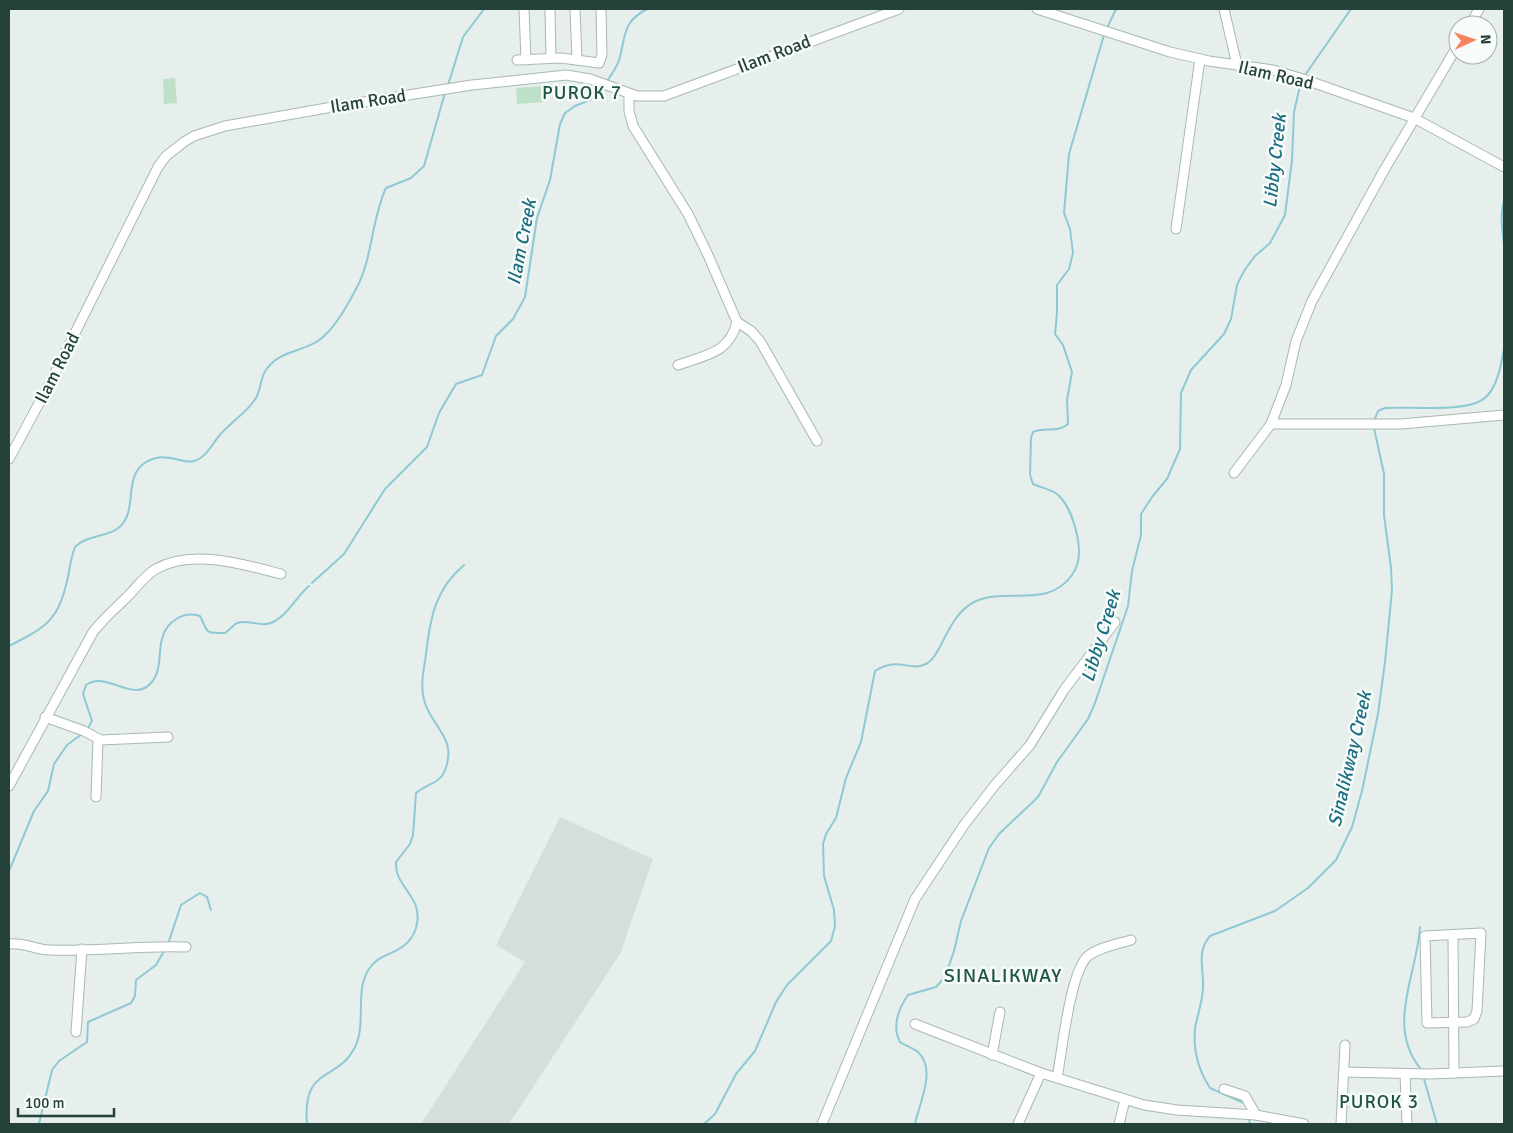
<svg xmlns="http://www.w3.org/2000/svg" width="1513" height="1133" font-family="Signika,sans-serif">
  <rect width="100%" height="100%" fill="#e6efeb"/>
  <!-- built -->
  <path fill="#d4dfda" d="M560,817L653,859L620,954L509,1124H421L525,962L496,945Z"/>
  <!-- green -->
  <g fill="#bfe0c8">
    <path d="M175,78L177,103L164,104L163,79Z"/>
    <path d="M543,86L544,102L517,104L516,88Z"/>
  </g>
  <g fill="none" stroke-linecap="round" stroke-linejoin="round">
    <!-- stream -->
    <g stroke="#8ec9d4" stroke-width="2">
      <path d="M1107,28L1116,9"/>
      <path d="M1305,75L1351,9"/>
      <path d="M607,81C612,74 618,66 620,57C626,33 623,22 647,9"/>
      <path d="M448,85L463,37L484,9"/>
      <path d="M1504,201C1500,215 1502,229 1504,244"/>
      <path d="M1374,421L1378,411L1385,408C1409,406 1471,414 1487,396C1498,384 1501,365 1504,349"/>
      <path d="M312,583L344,554L385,489L427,447L439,413L456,384L482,375L496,336L513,319L525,297L537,218L550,180L560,124L565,113L575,106L590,100L602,88"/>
      <path d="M9,646C48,626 58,621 68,577C70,566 71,557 75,547C88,533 114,538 124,522C135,506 126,479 142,465C166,446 183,469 199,459C208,454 213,443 219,436C230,422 247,413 256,398C261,390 260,378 266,370C278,351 301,352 318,341C334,330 347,306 356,289C373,258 371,220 386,188L411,178L424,166L445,93"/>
      <path d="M87,730L92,721L83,694L86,685C107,670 133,704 151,683C162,671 158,653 162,639C166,621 184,611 200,616C209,633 203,633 225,633C230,630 233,625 237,623C249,619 261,628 273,622C288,615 296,597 309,586"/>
      <path d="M9,871L34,811L48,791L54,764L67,745L82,734"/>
      <path d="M1420,927C1417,975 1386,1025 1420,1068"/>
      <path d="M168,944L181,905L200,893L207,897L211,910"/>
      <path d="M1424,1079L1437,1124"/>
      <path d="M1244,1103L1210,1088C1199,1071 1193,1050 1195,1029C1197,1015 1203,1001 1203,987C1204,969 1196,952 1210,936L1275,911L1308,888L1336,860L1352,827L1362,791L1378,714L1385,662L1392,590L1391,568L1384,515V474L1374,428"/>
      <path d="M1249,1119L1250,1124"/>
      <path d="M39,1124L52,1070L59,1061L87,1042L88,1022L131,1003L135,996L136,980L156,965L164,951"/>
      <path d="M307,1124C302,1065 337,1083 355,1047C367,1022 354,992 369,969C380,950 407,956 416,928C425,896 394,888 396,862L410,844L413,835L416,793C425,785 441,783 445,770C458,738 431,727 424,700C420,684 424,670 426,654C430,619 435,589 464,565"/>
      <path d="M704,1124L715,1114L736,1074L755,1051L776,1002L787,985L831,941L835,926L834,910L824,876L823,844L826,834L836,818L846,778L861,742L875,671C898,656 910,672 926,664C942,656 947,616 974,602C1006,586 1047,610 1072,575C1080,564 1080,548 1077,535C1074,521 1067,500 1054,492C1048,489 1040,487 1033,484L1030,475L1031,438L1033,432C1045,427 1058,433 1068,424L1067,400L1072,372L1063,345L1055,334L1057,313V285L1069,269L1073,253L1070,229L1064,213L1069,154L1104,35"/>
      <path d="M915,1124C919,1103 937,1070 918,1052C913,1048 906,1046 900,1042C892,1027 898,1009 908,995L936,987L945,977L954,951L961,921L989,848L999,834L1038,797L1057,762L1088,719L1095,703L1128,606L1132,571L1141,535V514L1152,497L1167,479L1180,449L1181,393L1191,370L1224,334L1231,319L1237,285L1244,271L1254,257L1270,243L1285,215L1292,160L1294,112L1300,86"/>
    </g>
    <!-- minor casing -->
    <g stroke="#a8b8b2" stroke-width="11">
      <g id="minor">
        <path d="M524,9L526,60"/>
        <path d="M550,9L551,58"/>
        <path d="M575,9L577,59"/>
        <path d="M1037,9L1170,52L1209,61L1273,70L1303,79L1414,118L1504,167"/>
        <path d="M1224,9L1237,65"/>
        <path d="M1470,25L1479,9"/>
        <path d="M517,60L561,58L599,63L602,55L601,9"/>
        <path d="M629,95V111L633,126L688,214L708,255L737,322C729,354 705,355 678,365"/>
        <path d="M1176,229L1200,59"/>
        <path d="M737,322L751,331L760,341L817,441"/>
        <path d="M1271,424H1401L1504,415"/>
        <path d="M9,459L52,379L158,167L166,156L184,142L194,136L225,126L338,106L472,85L566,75L590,79L637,96H664L899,9"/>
        <path d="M1234,473L1271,424L1286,385L1296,341L1312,301L1383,172L1458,45"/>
        <path d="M45,717L84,731L101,740L168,737"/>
        <path d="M9,786L93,632C104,618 116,608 128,596C137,587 145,575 156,569C192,548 245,565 281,574"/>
        <path d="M96,797L98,739"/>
        <path d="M1481,933L1477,1011L1474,1019L1467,1022L1427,1023L1425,936Z"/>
        <path d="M1453,935L1454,1073"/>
        <path d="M9,944C24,942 36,950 50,950C96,952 141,945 186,947"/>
        <path d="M915,1024L1041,1073L1144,1105L1177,1110L1256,1115L1304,1124"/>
        <path d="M76,1032L82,949"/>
        <path d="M992,1055L1000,1012"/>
        <path d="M1344,1072L1429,1074L1504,1071"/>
        <path d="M1405,1074L1407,1124"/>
        <path d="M1057,1078C1062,1053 1070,971 1088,956C1099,947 1118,944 1131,940"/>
        <path d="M1224,1089L1245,1096L1256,1115"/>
        <path d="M822,1124L915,899L964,825L995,785L1030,745L1064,690L1115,622"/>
        <path d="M1018,1124L1041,1073"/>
        <path d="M1119,1124L1125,1100"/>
        <path d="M1341,1124L1345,1045"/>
      </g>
    </g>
    <!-- minor -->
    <use href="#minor" stroke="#fff" stroke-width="9"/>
  </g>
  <g text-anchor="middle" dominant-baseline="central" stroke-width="5" stroke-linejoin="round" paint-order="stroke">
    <!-- street labels -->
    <g font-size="18" fill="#24423a" stroke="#f7fbf9">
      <text transform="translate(774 54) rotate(-21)">Ilam Road</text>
      <text transform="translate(1276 75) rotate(13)">Ilam Road</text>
      <text transform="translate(368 101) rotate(-9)">Ilam Road</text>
      <text transform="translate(57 368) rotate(-63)">Ilam Road</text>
    </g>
    <!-- neighbourhood labels -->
    <g font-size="19" letter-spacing="1" fill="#1f5548" stroke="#f7fbf9">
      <text x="582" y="93">PUROK 7</text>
      <text x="1379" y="1102">PUROK 3</text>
    </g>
    <!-- water labels -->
    <g font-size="19" font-style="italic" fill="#1c6f80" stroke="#f7fbf9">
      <text transform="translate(1275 161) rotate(-84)">Libby Creek</text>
      <text transform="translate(522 242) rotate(-79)">Ilam Creek</text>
      <text transform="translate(1101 636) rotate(-73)">Libby Creek</text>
      <text transform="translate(1350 759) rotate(-77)">Sinalikway Creek</text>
    </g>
    <!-- quarter labels -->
    <g font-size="20" letter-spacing="1" fill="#1f5548" stroke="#f7fbf9">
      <text x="1003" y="975">SINALIKWAY</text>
    </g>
  </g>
  <!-- border -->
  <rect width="1513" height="1133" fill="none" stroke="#24423a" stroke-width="20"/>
  <!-- north arrow -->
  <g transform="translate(1473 40) rotate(87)"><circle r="24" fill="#f7fbf9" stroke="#a3b1ad"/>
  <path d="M0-4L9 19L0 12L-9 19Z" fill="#f4845f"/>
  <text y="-8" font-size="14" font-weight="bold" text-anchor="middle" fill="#24423a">N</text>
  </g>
  <!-- scale -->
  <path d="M18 1108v8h96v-8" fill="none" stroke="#24423a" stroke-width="2.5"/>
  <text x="25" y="1108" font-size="15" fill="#24423a" stroke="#f7fbf9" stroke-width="4" paint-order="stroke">100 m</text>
</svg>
